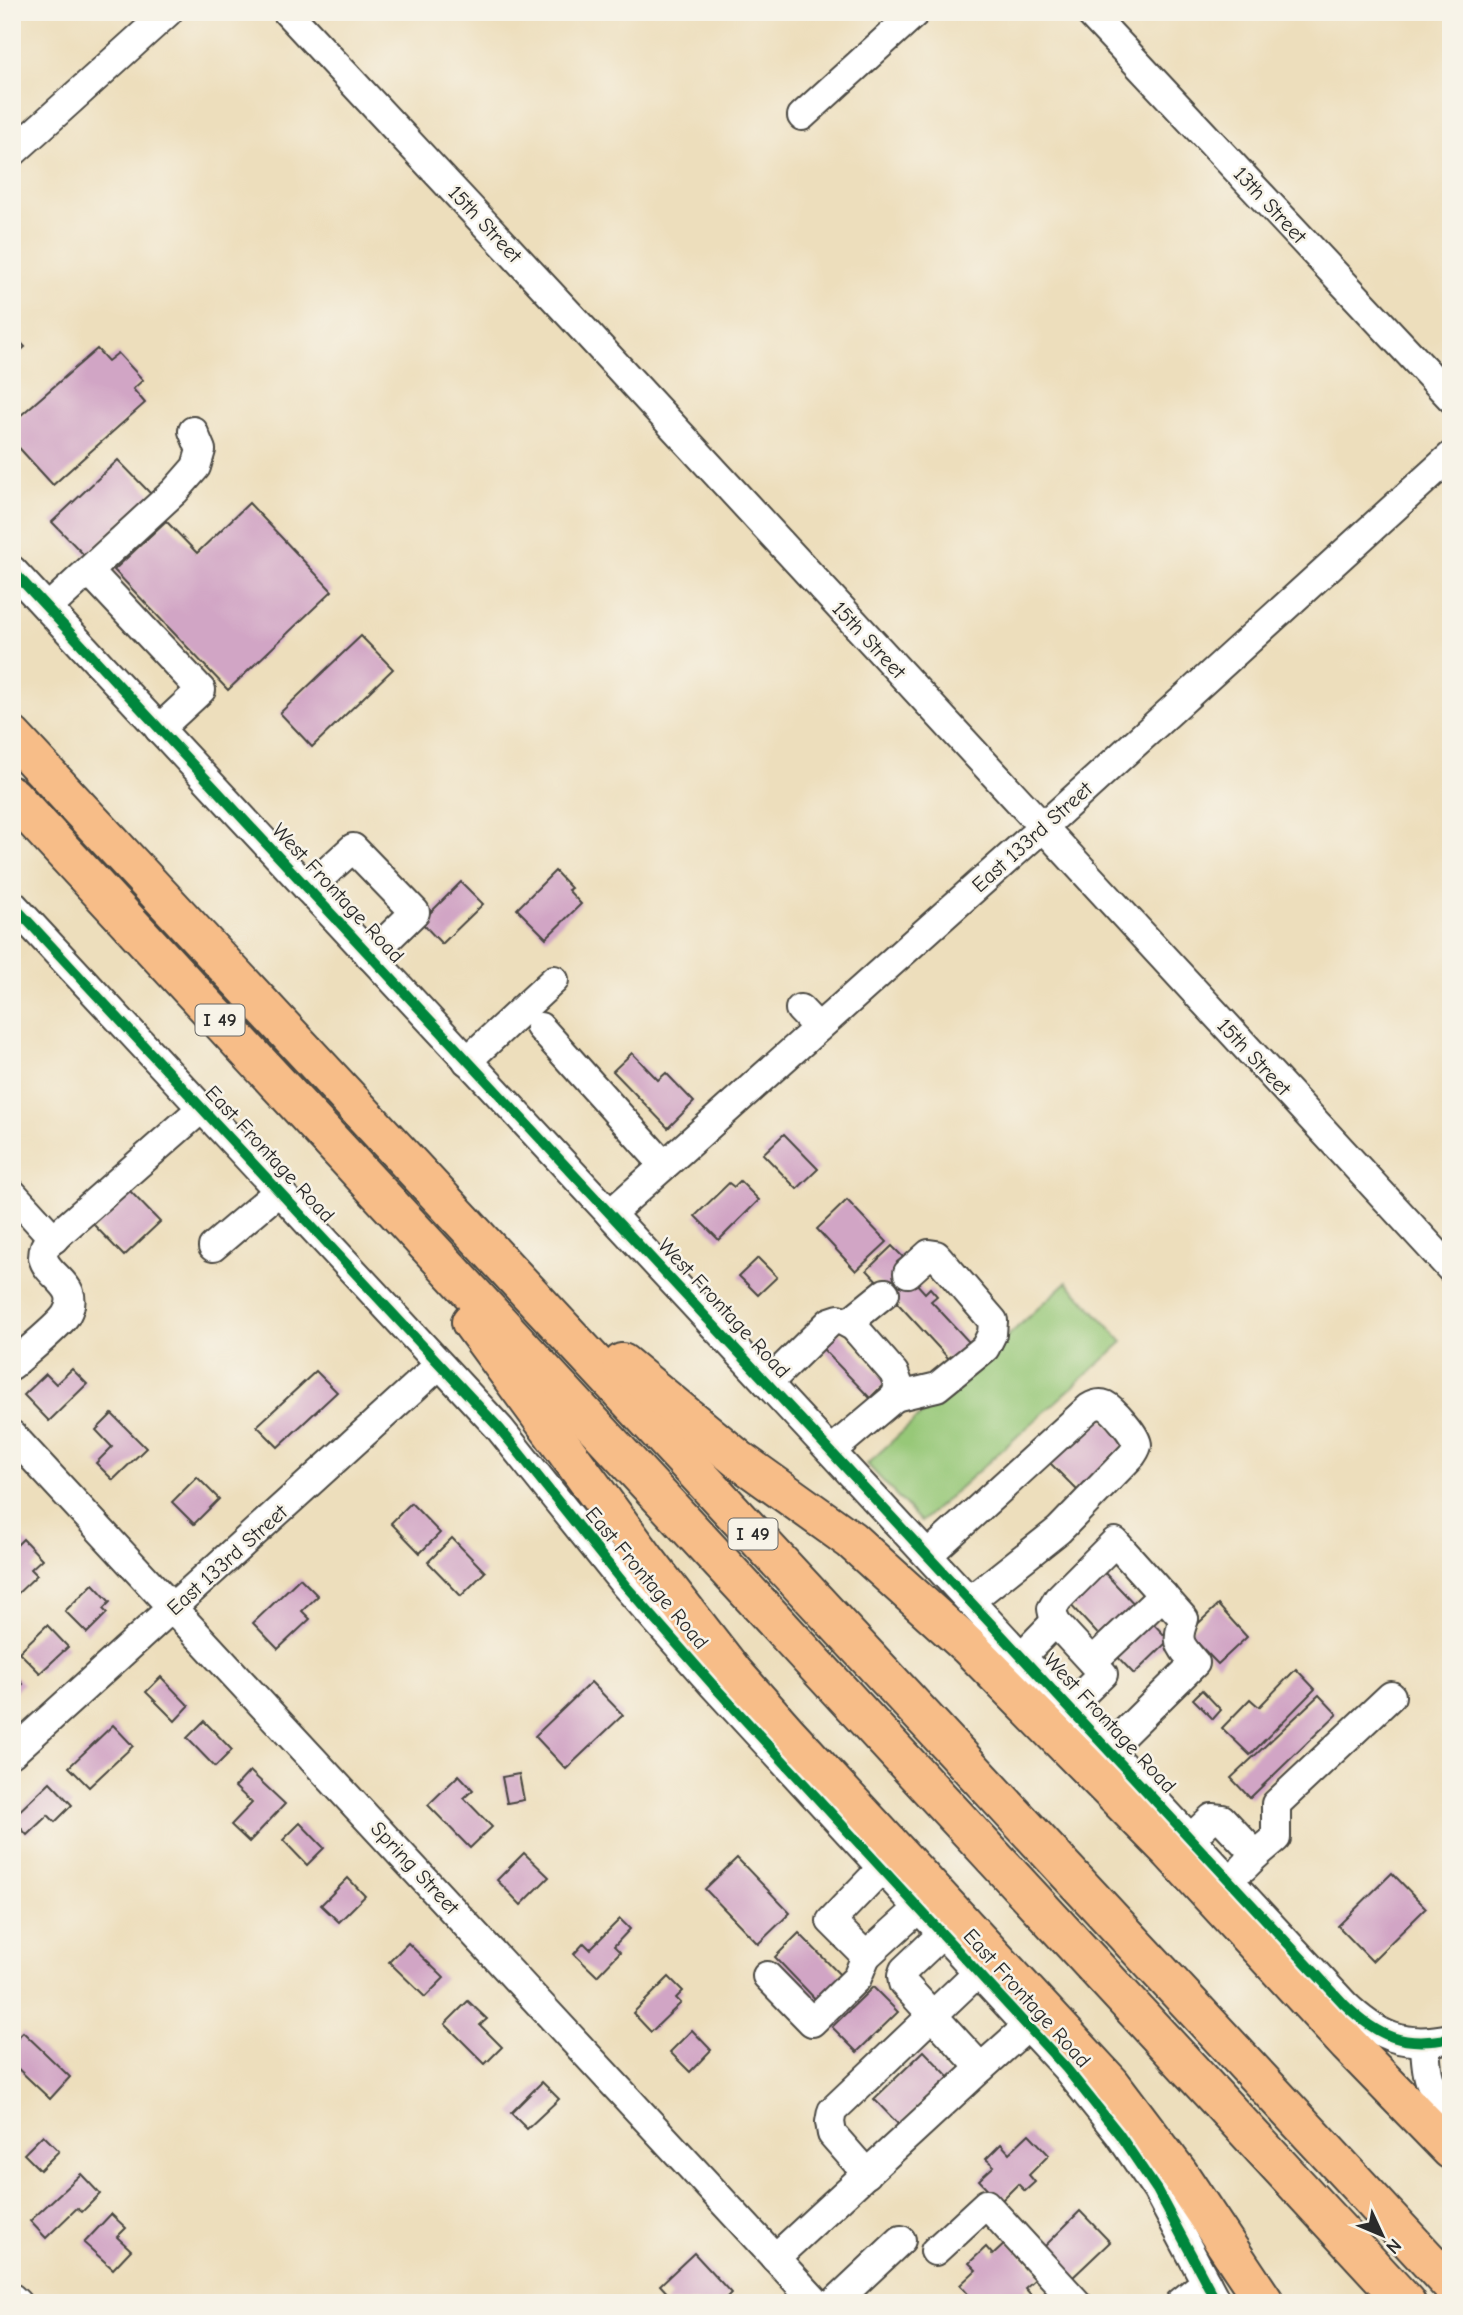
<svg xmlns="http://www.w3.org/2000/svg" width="1463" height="2315" font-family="'Comic Neue',sans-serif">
  <rect width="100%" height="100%" fill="#f7f3e8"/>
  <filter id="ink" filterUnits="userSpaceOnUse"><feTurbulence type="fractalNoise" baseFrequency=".0143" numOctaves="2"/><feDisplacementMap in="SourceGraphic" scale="14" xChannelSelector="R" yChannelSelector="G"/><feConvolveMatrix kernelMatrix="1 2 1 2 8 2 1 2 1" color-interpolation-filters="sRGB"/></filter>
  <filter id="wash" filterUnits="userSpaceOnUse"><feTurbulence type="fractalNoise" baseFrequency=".00686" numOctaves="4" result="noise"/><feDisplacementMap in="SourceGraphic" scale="28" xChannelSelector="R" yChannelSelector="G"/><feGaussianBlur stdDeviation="1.57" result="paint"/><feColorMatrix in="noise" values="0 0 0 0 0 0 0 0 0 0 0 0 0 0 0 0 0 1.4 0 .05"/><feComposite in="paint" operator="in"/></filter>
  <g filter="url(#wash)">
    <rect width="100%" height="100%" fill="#eddebc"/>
    <!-- green -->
    <path fill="#97c878" stroke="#617a52" stroke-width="2" d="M1067,1282L1123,1342L921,1522L867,1464Z"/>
    <g id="blocks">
      <!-- building -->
      <g fill="#d1a5c5">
        <path d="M12,333L25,347L12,358Z"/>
        <path d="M97,349L108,361L118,353L143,380L133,389L145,403L53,485L12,440V423Z"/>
        <path d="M118,460L151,494L85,556L52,522Z"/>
        <path d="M249,503L332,591L228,690L114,570L166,521L197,553Z"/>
        <path d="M361,636L393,669L312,747L280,713Z"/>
        <path d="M555,871L571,888L568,890L581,904L546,938L517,909Z"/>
        <path d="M461,882L483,904L442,944L421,922Z"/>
        <path d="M632,1053L658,1080L666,1073L694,1102L668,1128L613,1071Z"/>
        <path d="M784,1134L818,1169L797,1189L763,1154Z"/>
        <path d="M740,1181L759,1200L719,1240L695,1216L729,1183L734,1187Z"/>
        <path d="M129,1190L160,1222L124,1256L93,1224Z"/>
        <path d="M847,1200L887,1242L856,1271L817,1229Z"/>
        <path d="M892,1246L903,1257L897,1262L925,1293L930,1288L937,1296L931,1301L969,1342L950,1360L867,1270Z"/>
        <path d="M758,1258L777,1277L758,1295L739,1276Z"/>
        <path d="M838,1332L886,1382L870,1398L822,1348Z"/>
        <path d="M72,1369L87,1384L49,1421L24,1395L46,1374L56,1384Z"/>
        <path d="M316,1371L337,1392L278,1447L257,1426Z"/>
        <path d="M112,1414L146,1448L113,1480L96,1463L112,1447L96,1430Z"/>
        <path d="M1098,1414L1126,1443L1078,1491L1049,1462Z"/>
        <path d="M197,1477L219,1499L194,1524L172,1502Z"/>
        <path d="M411,1503L440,1533L420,1553L391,1523Z"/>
        <path d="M452,1538L485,1572L461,1596L428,1562Z"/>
        <path d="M23,1539L42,1559L31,1569L37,1575L12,1599V1547L14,1548Z"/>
        <path d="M1102,1570L1140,1610L1105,1642L1068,1602Z"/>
        <path d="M300,1578L318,1596L302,1611L310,1619L278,1649L253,1623Z"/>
        <path d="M93,1584L110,1602L103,1609L107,1613L87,1633L65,1611Z"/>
        <path d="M1218,1605L1247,1637L1218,1664L1188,1633Z"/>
        <path d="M1147,1617L1169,1640L1134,1674L1112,1651Z"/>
        <path d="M47,1625L68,1647L40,1673L19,1652Z"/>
        <path d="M1296,1669L1315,1689L1250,1755L1222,1728L1250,1699L1259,1707Z"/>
        <path d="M12,1672L23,1684L12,1695Z"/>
        <path d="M161,1677L189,1706L175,1721L146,1692Z"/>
        <path d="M591,1682L623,1715L566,1769L535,1736Z"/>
        <path d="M1202,1690L1221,1710L1213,1719L1193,1699Z"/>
        <path d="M1319,1695L1337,1714L1250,1798L1231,1778Z"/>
        <path d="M204,1721L232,1750L215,1767L187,1738Z"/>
        <path d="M113,1725L133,1746L89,1787L69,1767Z"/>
        <path d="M250,1771L285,1804L249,1842L231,1825L252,1803L235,1787Z"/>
        <path d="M519,1774L524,1800L507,1803L502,1777Z"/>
        <path d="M459,1775L473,1790L464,1798L492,1827L470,1848L428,1805Z"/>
        <path d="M50,1782L72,1805L55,1822L48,1815L27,1835L12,1818Z"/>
        <path d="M300,1823L324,1848L307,1865L283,1840Z"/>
        <path d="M524,1853L549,1877L521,1905L497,1880Z"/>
        <path d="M737,1858L790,1913L758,1944L705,1889Z"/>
        <path d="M1392,1873L1426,1908L1372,1961L1338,1926Z"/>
        <path d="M348,1878L365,1896L339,1922L321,1905Z"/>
        <path d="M620,1919L630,1929L614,1946L620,1952L597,1976L574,1954L584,1943L590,1949Z"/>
        <path d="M799,1933L847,1982L822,2006L775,1957Z"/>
        <path d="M408,1943L444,1978L425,1997L389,1962Z"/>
        <path d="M669,1977L683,1991L676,1998L681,2003L651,2032L633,2013Z"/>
        <path d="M873,1987L898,2012L857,2052L832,2027Z"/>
        <path d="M468,2001L487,2019L480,2025L502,2047L485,2064L445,2024Z"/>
        <path d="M692,2030L711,2050L690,2072L670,2052Z"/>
        <path d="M23,2032L70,2077L50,2099L12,2063V2043Z"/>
        <path d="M924,2051L949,2077L899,2125L874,2099Z"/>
        <path d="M542,2082L559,2099L527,2129L511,2113Z"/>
        <path d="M1029,2134L1049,2155L1029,2175L1035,2182L1025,2191L1018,2184L1000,2202L979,2180L994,2166L986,2159L1001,2144L1009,2153Z"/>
        <path d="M43,2135L59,2151L40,2170L24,2154Z"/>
        <path d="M81,2174L100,2194L82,2212L77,2208L46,2238L30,2221Z"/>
        <path d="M1080,2211L1110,2242L1071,2279L1042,2249Z"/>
        <path d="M111,2214L126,2228L117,2237L131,2250L113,2269L84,2243Z"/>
        <path d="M1008,2241L1040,2275L1025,2288L1033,2297L1027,2303H976L960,2285L976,2270L969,2263L986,2247L993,2255Z"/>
        <path d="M694,2253L731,2293L721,2303H665L671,2297L660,2285Z"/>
      </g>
    </g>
  </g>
  <g filter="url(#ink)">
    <use href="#blocks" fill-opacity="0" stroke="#484641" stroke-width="2"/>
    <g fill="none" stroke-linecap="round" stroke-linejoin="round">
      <!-- minor casing -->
      <g stroke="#484641" stroke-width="32">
        <g id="minor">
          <path d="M287,12L584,330L1451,1269"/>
          <path d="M1089,12L1451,398"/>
          <path d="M802,116L916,12"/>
          <path d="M12,153L168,12"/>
          <path d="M12,570L1344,2004C1378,2037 1404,2048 1451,2038"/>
          <path d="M89,571L201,690L159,729"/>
          <path d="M48,608L175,491L196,467L201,450L193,431"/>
          <path d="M308,889L353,848L415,912L370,956"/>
          <path d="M12,904L500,1429L625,1585L713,1685L1066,2068L1119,2134L1157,2190L1217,2303"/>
          <path d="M800,1009L818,1028"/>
          <path d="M540,1027L664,1165"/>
          <path d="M467,1061L554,980"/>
          <path d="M12,1193L54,1239"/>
          <path d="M610,1214L1042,828L1451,456"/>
          <path d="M213,1247L279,1191"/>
          <path d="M848,1323L885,1293"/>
          <path d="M12,1365C24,1354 58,1327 66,1315C83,1285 47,1278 43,1257C43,1255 44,1249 45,1246L202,1108"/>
          <path d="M768,1383L830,1322L839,1319L854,1327L894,1373L899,1386L895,1397L831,1451"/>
          <path d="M895,1397L937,1387L985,1348L992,1334L993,1321L936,1255L929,1254L908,1273"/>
          <path d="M12,1435L817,2303"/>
          <path d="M928,1555L1089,1408C1094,1405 1100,1403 1105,1405C1113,1409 1137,1436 1137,1445C1137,1448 1134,1452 1132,1455L1059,1530L971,1600"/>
          <path d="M1055,1622L1052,1609L1058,1599L1115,1542L1184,1619C1175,1642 1180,1645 1195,1663L1108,1749"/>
          <path d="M1022,1656L1055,1622L1103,1674L1069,1707"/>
          <path d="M1092,1662L1163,1595"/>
          <path d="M12,1753L439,1365"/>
          <path d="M1191,1838L1212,1818L1222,1819L1256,1855L1244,1867"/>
          <path d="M1256,1855L1276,1838V1804L1391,1696"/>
          <path d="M882,1868L831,1921L866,1956L919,1908"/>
          <path d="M942,1934L904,1970L902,1976L903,1983L981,2068L1028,2026"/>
          <path d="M767,1976L812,2022L857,1978L866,1956"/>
          <path d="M1425,2043C1426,2075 1428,2088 1451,2111"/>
          <path d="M867,2174L832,2134L830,2122L832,2111L978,1972"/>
          <path d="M935,2251L986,2204L1077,2303"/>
          <path d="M775,2258L981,2068"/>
          <path d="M12,2298L17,2303"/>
          <path d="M834,2303L901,2240"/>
          <path d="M1180,2303L1206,2282"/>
        </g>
      </g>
      <!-- highway casing -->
      <g stroke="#484641" stroke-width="42">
        <g id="highway">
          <path d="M12,736L1451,2285"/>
          <path d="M12,796L1406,2303"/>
          <path d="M471,1322L649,1564L733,1672L787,1733L1111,2084L1179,2174L1265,2303"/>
          <path d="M622,1363L738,1459L851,1540L969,1647L1171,1852L1348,2044L1451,2150"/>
        </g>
      </g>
      <!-- minor -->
      <use href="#minor" stroke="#fff" stroke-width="28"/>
      <!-- highway -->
      <use href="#highway" stroke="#f7bd88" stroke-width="38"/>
      <!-- cycleway casing -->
      <g stroke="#f7f3e8" stroke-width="15">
        <g id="cycleway">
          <path d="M12,570L1344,2004C1378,2037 1404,2048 1451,2038"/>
          <path d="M12,904L500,1429L625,1585L713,1685L1066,2068L1119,2134L1157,2190L1217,2303"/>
        </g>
      </g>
      <!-- cycleway -->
      <use href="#cycleway" stroke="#00873e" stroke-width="10"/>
    </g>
  </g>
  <g text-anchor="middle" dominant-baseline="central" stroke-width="5" stroke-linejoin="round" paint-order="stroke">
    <!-- shield labels -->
    <g fill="#f7f3e8" stroke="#686764" stroke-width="2">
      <rect x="195.5" y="1004.5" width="49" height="31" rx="5"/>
      <rect x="728.5" y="1518.5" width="49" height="31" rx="5"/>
    </g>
    <g font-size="19" font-weight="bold" fill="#2b2b2b">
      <text x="220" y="1020">I 49</text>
      <text x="753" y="1534">I 49</text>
    </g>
    <!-- street labels -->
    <g font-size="21" fill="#2b2b2b" stroke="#f7f3e8">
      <text transform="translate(1270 205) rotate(47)">13th Street</text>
      <text transform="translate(485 224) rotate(47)">15th Street</text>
      <text transform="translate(869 640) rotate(47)">15th Street</text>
      <text transform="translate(1032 837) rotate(-42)">East 133rd Street</text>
      <text transform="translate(338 893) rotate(47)">West Frontage Road</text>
      <text transform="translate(1254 1057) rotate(47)">15th Street</text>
      <text transform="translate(270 1154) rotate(47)">East Frontage Road</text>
      <text transform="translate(724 1308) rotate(47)">West Frontage Road</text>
      <text transform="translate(227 1560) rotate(-42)">East 133rd Street</text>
      <text transform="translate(647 1578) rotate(50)">East Frontage Road</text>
      <text transform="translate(1110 1723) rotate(47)">West Frontage Road</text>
      <text transform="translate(415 1868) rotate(47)">Spring Street</text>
      <text transform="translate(1027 1998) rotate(48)">East Frontage Road</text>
    </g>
  </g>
  <!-- margin -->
  <rect width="1463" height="2315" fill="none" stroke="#f7f3e8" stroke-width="42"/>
  <!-- north arrow -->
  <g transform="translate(1382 2235) rotate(134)" stroke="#f7f3e8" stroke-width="5" paint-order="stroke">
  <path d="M0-5L12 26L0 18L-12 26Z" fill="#2b2b2b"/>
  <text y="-10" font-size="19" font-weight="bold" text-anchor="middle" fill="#2b2b2b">N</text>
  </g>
</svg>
